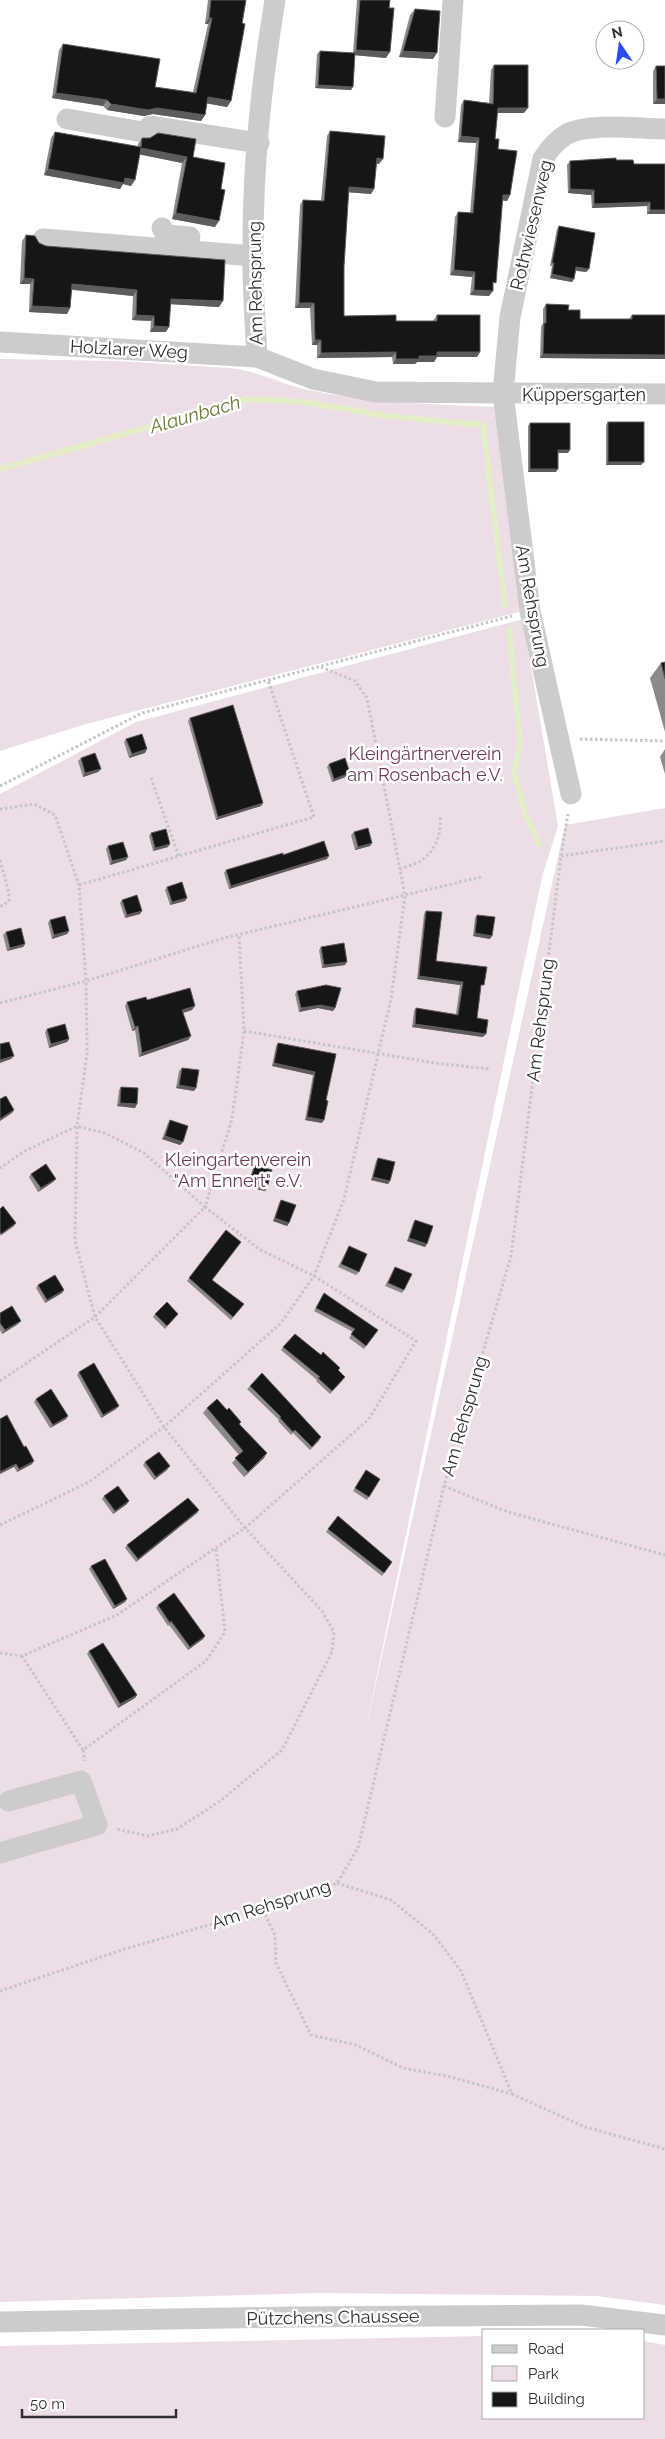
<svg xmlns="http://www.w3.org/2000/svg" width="665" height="2439" font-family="Raleway,sans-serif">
  <rect width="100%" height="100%" fill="#fff"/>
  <!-- green -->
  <g fill="#eddde7">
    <path d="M0,359L117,361L230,368C258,371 281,384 308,390C370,403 432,404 495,407L538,607L86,724L0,751Z"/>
    <path d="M523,619L558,826L542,877L365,1733L565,825L665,808V2305L596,2296L319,2293L0,2302V794L136,722Z"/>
    <path d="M484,2336V2418H644V2341L665,2345V2439H0V2346Z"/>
  </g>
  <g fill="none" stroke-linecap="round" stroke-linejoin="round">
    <!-- stream -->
    <g stroke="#e3eec8" stroke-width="6">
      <path d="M0,469L247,399L305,402L387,416L483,425L505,605"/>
      <path d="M509,629L520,743L514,772L525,813L539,844"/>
    </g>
    <!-- path -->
    <g stroke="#c6c6c6" stroke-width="3" stroke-dasharray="2.5 2.5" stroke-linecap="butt">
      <path d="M321,667L355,681L367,698L400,869"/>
      <path d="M580,739L665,741"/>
      <path d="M151,778L179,857"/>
      <path d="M0,786L142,713L512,616"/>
      <path d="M0,809L34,804L55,815L79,885L86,981L87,1054L77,1126L25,1151L0,1168"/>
      <path d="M561,856L665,841"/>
      <path d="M0,860L9,893V901L0,907"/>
      <path d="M79,885L314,817L268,680"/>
      <path d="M0,1003L86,981L224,938L481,877"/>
      <path d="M244,1031L435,1063L490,1069"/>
      <path d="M0,1381L95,1317L75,1241L77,1126L105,1133L144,1153L205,1207L95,1317L164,1427L245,1528L322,1611L334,1632L332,1652L282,1750L220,1801L177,1829L148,1836L116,1829"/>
      <path d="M444,1486L508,1512L665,1555"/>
      <path d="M0,1525L89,1482L164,1427L281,1323L314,1276L344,1199L391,999L405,896L400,869C407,866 417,864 422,860C437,849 442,831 440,815"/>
      <path d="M216,1549L225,1632L206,1661L83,1750L22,1656L117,1615L245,1528L369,1419L416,1341L314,1276L259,1249L205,1207L232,1119L244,1031L239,934"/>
      <path d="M0,1653L22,1656"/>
      <path d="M83,1750L85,1761"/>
      <path d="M337,1883L391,1900L433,1934L461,1971L512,2094L585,2127L665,2149"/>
      <path d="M263,1910L275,1935L276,1963L311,2035L356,2045L403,2068L451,2077L512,2094"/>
      <path d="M0,1991L125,1949L292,1901L337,1883L358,1848L444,1486L511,1256L561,856L568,814"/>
    </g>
    <!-- minor -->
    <g stroke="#ccc" stroke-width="21">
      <path d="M445,117L453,0"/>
      <path d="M67,119L143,132L151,126L259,143"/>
      <path d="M162,228L166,235L190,237"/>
      <path d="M43,239L253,256"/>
      <path d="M0,342L257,357L313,379L376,392L665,394"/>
      <path d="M257,357C255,319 252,281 253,243C253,162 262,79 275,0"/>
      <path d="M571,794L530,611L503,393L510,317L543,159C549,149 557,140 567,134C591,122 638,129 665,129"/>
      <path d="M0,1853L97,1825L81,1781L9,1801"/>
      <path d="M0,2322L292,2317L581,2315L665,2325"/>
    </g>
  </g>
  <!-- wall -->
  <g fill="#8a8a8a">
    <path d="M208,0H246L231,101L227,107L207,103L205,115L201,121L153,114L144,116L107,110L103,106L52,98L59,50L63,44L155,87L193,92L208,24H205Z"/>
    <path d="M357,0H390L386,58L354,55L351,90L315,88L317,54L320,51L353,53Z"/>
    <path d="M415,9L433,59L399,57L410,15Z"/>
    <path d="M494,65L524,113H497L495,139L510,195L507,201L502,200L493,287L489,296L470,295L472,277L450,275L455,217L458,212L470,213L476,143L458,142L461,105L464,100L489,103L491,70Z"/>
    <path d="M656,66H665V112V104H653V71Z"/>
    <path d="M330,131L379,164H377L371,194L348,192L344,266V316L396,321H433L437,315L480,352L477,357H437L434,362H417L415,364H393L392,357L317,358V345H312L310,308H295L300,205L303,200L321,201L327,136Z"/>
    <path d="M55,132L138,147V144L142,138L193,157L221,189L215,227L172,219L182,163L140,154L131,186L123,184L120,189L44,175L51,138Z"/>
    <path d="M616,160L634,164L665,214H647V206L592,208L591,195L568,193L567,165L570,161Z"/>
    <path d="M559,226L589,269L586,272L576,271L574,279L572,282L550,278L552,266H550L557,229Z"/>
    <path d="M26,235L39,243L219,307L171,304L166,332H150L151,321L132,320L133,296L72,290L70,308L67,314L29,312L30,284H20L22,241Z"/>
    <path d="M546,304L568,310L580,319H629L632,315H665V359L540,358L541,327L543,323V309Z"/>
    <path d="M608,422L641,465H606V425Z"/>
    <path d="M530,423L568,453H558L556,472H528V426Z"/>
    <path d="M665,662V732L650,678L661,663Z"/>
    <path d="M190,718L263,803L261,806L216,820L188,721Z"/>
    <path d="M126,739L147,749L145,753L129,758L124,742Z"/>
    <path d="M665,749V774L660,757Z"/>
    <path d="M81,758L101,769L98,772L83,777L78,761Z"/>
    <path d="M329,764L350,773L348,776L332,782L327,767Z"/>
    <path d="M354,832L372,843L370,846L355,850L351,835Z"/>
    <path d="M151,833L168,847L153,851L149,836Z"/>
    <path d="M108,846L126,860L110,865L106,849Z"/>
    <path d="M283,855L327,859L229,889L224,873L226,870Z"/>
    <path d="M167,887L187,898L185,901L170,905L165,890Z"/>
    <path d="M122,900L140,914L125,918L120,903Z"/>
    <path d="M426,911L436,961L482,989L481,988L477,1018L483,1037L412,1027L414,1011L416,1008L456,1014L460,985L417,979L424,914Z"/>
    <path d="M477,915L490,939L473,936L475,918Z"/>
    <path d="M50,920L69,931L67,934L52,939L48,923Z"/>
    <path d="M6,932L25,944L23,947L7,951L3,935Z"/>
    <path d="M321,947L345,965L322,968L319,950Z"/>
    <path d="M297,991L335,1008L333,1011L318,1008L299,1012L295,994Z"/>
    <path d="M147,1000L192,1010L183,1013L191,1036L188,1040L139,1057L135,1030L132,1031L125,1006L127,1002Z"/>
    <path d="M47,1029L69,1039L67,1042L49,1048L45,1032Z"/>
    <path d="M278,1043L336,1054L326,1100L322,1123L305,1120L313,1075L272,1066L276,1046Z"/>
    <path d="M182,1068L196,1088L194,1091L176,1088L179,1071Z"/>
    <path d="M121,1087L137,1104L135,1108L117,1106L119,1090Z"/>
    <path d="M170,1120L183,1142L180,1145L162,1139L168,1123Z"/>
    <path d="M378,1158L390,1181L388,1184L371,1180L376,1161Z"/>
    <path d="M255,1165L267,1188L265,1191L247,1187L253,1168Z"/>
    <path d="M31,1174L53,1182L38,1192L29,1177Z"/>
    <path d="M281,1200L289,1223L287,1226L273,1221L279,1203Z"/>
    <path d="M415,1220L425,1247L407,1241L413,1223Z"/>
    <path d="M226,1230L212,1280L244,1304L231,1320L187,1281Z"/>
    <path d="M349,1246L359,1272L356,1275L338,1267Z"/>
    <path d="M395,1267L404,1290L402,1293L385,1286Z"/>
    <path d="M38,1285L64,1290L62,1293L45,1303L36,1288Z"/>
    <path d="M322,1296L378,1330L364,1349L349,1338L353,1332L314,1311Z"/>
    <path d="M0,1313L18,1324L2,1334L0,1330Z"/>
    <path d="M155,1314H178L165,1329L153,1317Z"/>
    <path d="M283,1347L338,1370L343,1380L330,1394L316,1381L317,1380L281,1350Z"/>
    <path d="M79,1372L116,1409L101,1418L77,1375Z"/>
    <path d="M250,1386L321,1437L319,1441L310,1450L293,1433L291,1435L278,1421L279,1420L247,1389Z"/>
    <path d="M36,1399L68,1416L66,1419L50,1428L34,1402Z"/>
    <path d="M207,1408L240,1424L264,1458L244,1477L232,1463L239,1455L203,1413Z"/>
    <path d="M0,1419L32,1464L17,1472L14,1467Z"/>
    <path d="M145,1462L167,1470L154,1480L143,1465Z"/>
    <path d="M366,1470L380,1479L367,1500L353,1491Z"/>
    <path d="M104,1496L127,1504L113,1514L102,1499Z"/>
    <path d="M199,1510L197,1513L136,1562L125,1548L127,1545Z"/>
    <path d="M338,1516L392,1562L382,1576L326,1532Z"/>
    <path d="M91,1566L127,1599L125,1602L113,1609L89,1569Z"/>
    <path d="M158,1605L205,1636L203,1639L188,1650L169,1625L168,1626L156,1608Z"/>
    <path d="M89,1651L137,1695L135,1698L118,1708L87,1654Z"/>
  </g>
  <!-- shaded-wall -->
  <g fill="#5c5c5c">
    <path d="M209,18H212L208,24H205Z"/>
    <path d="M356,50L390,52L386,58L353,55Z"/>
    <path d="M403,51L437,53L433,59L399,57Z"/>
    <path d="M318,85L353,87L351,90L315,88Z"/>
    <path d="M56,93L107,100L103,106L52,98Z"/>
    <path d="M208,97L231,101L227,107L204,103Z"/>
    <path d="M657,99H665V104H653Z"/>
    <path d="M111,104L157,108L205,115L201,121L153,114L144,116L107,110Z"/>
    <path d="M498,108H528L524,113H494Z"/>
    <path d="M461,136L479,138L476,143L458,142Z"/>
    <path d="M141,148L187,157L182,163L137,154Z"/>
    <path d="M377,158L383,159L379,164L373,163Z"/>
    <path d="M48,169L125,178L135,180L131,186L123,184L120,189L44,175Z"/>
    <path d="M349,187L374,189L371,194L345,192Z"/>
    <path d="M570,189L594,190L591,195L568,193Z"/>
    <path d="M503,195H510L507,201L499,200Z"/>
    <path d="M650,202L647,206L592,208L594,204Z"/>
    <path d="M650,210H665V214H647Z"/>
    <path d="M176,213L219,221L215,227L172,219Z"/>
    <path d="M576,267L589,269L586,272L574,270Z"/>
    <path d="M454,270L475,272L472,277L450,275Z"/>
    <path d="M552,274L574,279L572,282L550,278Z"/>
    <path d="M24,278L34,279L30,284H20Z"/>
    <path d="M72,284L137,290L133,296L68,289Z"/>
    <path d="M474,290L493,291L489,296L470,295Z"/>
    <path d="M171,299L223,301L219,307L167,304Z"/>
    <path d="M299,303H314L310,308H295Z"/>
    <path d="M32,306L70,308L67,314L29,312Z"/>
    <path d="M136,315L154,316L151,321L132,320Z"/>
    <path d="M154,326L169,327L166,332H150Z"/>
    <path d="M315,340H321L317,345H312Z"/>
    <path d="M396,352L392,357L317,358L321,353Z"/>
    <path d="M437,352H480L477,357H437L434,362H417L415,364H393L396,359L419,356Z"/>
    <path d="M543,354L665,355V359L540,358Z"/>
    <path d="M558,450H570L568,453H556Z"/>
    <path d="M608,462H644L641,465H606Z"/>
    <path d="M530,469H558L556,472H528Z"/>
    <path d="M147,749L145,753L129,758L132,754Z"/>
    <path d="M101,769L98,772L83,777L85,773Z"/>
    <path d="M350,773L348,776L332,782L334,779Z"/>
    <path d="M263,803L261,806L216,820L218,817Z"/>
    <path d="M372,843L370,846L355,850L358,847Z"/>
    <path d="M170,844L168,847L153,851L155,848Z"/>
    <path d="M329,856L327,859L229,889L231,886Z"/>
    <path d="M128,857L126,860L110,865L112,861Z"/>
    <path d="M187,898L185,901L170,905L172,902Z"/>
    <path d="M142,911L140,914L125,918L127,915Z"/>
    <path d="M69,931L67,934L52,939L54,935Z"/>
    <path d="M475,933L492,936L490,939L473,936Z"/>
    <path d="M25,944L23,947L7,951L10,948Z"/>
    <path d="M347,962L345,965L322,968L324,965Z"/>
    <path d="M419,976L463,982L460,985L417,979Z"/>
    <path d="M321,1005L335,1008L333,1011L318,1008L299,1012L301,1008Z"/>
    <path d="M195,1006L192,1010L179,1014L182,1010Z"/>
    <path d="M415,1024L486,1034L483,1037L412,1027Z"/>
    <path d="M138,1026L135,1030L132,1031L135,1027Z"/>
    <path d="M191,1036L188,1040L139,1057L142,1053Z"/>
    <path d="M69,1039L67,1042L49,1048L51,1044Z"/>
    <path d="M14,1056L11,1059L0,1063V1060Z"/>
    <path d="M274,1063L315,1072L313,1075L272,1066Z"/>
    <path d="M179,1085L196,1088L194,1091L176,1088Z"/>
    <path d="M120,1103L137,1104L135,1108L117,1106Z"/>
    <path d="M14,1110L12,1113L0,1121V1119Z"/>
    <path d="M307,1117L324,1120L322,1123L305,1120Z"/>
    <path d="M165,1136L183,1142L180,1145L162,1139Z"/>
    <path d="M373,1177L390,1181L388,1184L371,1180Z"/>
    <path d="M56,1179L53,1182L38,1192L41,1188Z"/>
    <path d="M249,1184L267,1188L265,1191L247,1187Z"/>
    <path d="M275,1218L289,1223L287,1226L273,1221Z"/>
    <path d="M16,1223L14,1226L0,1236L1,1234Z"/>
    <path d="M409,1238L427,1244L425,1247L407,1241Z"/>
    <path d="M64,1290L62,1293L45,1303L47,1300Z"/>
    <path d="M21,1321L18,1324L2,1334L5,1330Z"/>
    <path d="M119,1406L116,1409L101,1418L103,1415Z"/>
    <path d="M68,1416L66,1419L50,1428L53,1425Z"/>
    <path d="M267,1453L264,1458L244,1477L248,1472Z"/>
    <path d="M34,1461L32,1464L17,1472L19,1469Z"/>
    <path d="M16,1464L14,1467L0,1474V1472Z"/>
    <path d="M170,1466L167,1470L154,1480L156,1477Z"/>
    <path d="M129,1501L127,1504L113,1514L115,1511Z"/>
    <path d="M199,1510L197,1513L136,1562L138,1559Z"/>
    <path d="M127,1599L125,1602L113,1609L115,1606Z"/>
    <path d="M205,1636L203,1639L188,1650L190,1647Z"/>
    <path d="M137,1695L135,1698L118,1708L120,1704Z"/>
  </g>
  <!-- building -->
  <g fill="#161616" stroke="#5c5c5c">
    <path d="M211,0H246L242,23L245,24L231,101L208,97L205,115L157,108L148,110L111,104L107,100L56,93L63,44L160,59L155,87L196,93L212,18H209Z"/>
    <path d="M360,0H390L389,8H394L390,52L356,50Z"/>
    <path d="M415,9L440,11L437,53L403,51Z"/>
    <path d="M320,51L355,53L353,87L318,85Z"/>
    <path d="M494,65H528V108H498L495,139H499L498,149L517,151L510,195H503L496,283L493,282V291L474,290L475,272L454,270L458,212L473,213L479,138L461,136L464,100L493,104Z"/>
    <path d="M656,66H665V99H657Z"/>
    <path d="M330,131L385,136L383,159L377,158L374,189L349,187L344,266V316L396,315V321H437V315H480V352H437V356H419V359H396V352L321,353V340H315L314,303H299L303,200L324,201Z"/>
    <path d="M55,132L141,147L142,138H150L158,133L196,139L193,157L225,163L221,189L225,190L219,221L176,213L187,157L141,148L135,180L125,178L124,183L48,169Z"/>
    <path d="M616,158V160H633L634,164H665V210H650V202L594,204V190L570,189V161Z"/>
    <path d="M559,226L595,233L589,269L576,267L574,279L552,274L554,263H552Z"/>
    <path d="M26,235L35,236L39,243L46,246L225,260L223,301L171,299L169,327L154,326V316L136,315L137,290L72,284L70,308L32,306L34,279L24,278Z"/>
    <path d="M546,304L569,305L568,310H580V319H632V315H665V355L543,354L544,323H546Z"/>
    <rect x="608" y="422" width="36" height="40"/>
    <path d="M530,423H570V450H558V469H530Z"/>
    <path d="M665,662V679L661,663Z"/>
    <path d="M233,705L263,803L218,817L190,718Z"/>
    <path d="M142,734L147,749L132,754L126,739Z"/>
    <path d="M95,753L101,769L85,773L81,758Z"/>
    <path d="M345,758L350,773L334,779L329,764Z"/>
    <path d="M368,828L372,843L358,847L354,832Z"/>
    <path d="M166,829L170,844L155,848L151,833Z"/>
    <path d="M324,841L329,856L231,886L226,870L283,853V855Z"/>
    <path d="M123,842L128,857L112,861L108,846Z"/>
    <path d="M182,882L187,898L172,902L167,887Z"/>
    <path d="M137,895L142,911L127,915L122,900Z"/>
    <path d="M426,911L442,912L436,961L487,967L484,985H481L477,1018L488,1020L486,1034L415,1024L416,1008L458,1015L463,982L419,976Z"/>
    <path d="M477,915L495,917L492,936L475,933Z"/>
    <path d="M65,916L69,931L54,935L50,920Z"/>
    <path d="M21,928L25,944L10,948L6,932Z"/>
    <path d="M344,943L347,962L324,965L321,947Z"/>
    <path d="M326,985L341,988L335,1008L321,1005L301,1008L297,991Z"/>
    <path d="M190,988L195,1006L182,1010L191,1036L142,1053L138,1026L135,1027L127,1002L146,997L147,1000Z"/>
    <path d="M65,1024L69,1039L51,1044L47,1029Z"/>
    <path d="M9,1042L14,1056L0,1060V1044Z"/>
    <path d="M278,1043L336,1054L326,1100L328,1101L324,1120L307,1117L315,1072L274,1063Z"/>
    <path d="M182,1068L199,1070L196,1088L179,1085Z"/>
    <path d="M121,1087L138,1088L137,1104L120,1103Z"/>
    <path d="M6,1096L14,1110L0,1119V1099Z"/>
    <path d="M170,1120L188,1126L183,1142L165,1136Z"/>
    <path d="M378,1158L395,1162L390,1181L373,1177Z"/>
    <path d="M46,1164L56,1179L41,1188L31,1174Z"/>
    <path d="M255,1165L272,1170L267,1188L249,1184Z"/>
    <path d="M281,1200L296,1205L289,1223L275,1218Z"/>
    <path d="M3,1206L16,1223L1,1234L0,1233V1209Z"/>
    <path d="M415,1220L433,1226L427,1244L409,1238Z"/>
    <path d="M226,1230L241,1242L212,1280L244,1304L233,1317L189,1278Z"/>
    <path d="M349,1246L367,1254L359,1272L341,1264Z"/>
    <path d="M395,1267L412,1274L404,1290L388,1283Z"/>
    <path d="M55,1275L64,1290L47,1300L38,1285Z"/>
    <path d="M324,1293L378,1330L366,1346L351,1334L355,1329L316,1308Z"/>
    <path d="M167,1302L178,1314L167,1326L155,1314Z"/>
    <path d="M12,1306L21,1321L5,1330L0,1323V1313Z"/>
    <path d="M295,1334L321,1355L323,1352L340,1368L338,1370L345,1377L332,1391L318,1378L320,1377L283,1347Z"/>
    <path d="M94,1363L119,1406L103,1415L79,1372Z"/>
    <path d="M262,1373L321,1437L312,1447L295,1430L293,1432L280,1418L281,1417L250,1386Z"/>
    <path d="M51,1389L68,1416L53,1425L36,1399Z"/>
    <path d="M217,1399L227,1410L229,1408L241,1422L239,1424L267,1453L248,1472L235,1458L243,1451L207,1408Z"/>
    <path d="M7,1415L24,1447L26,1446L34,1461L19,1469L16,1464L0,1472V1419Z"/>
    <path d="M159,1452L170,1466L156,1477L145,1462Z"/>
    <path d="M366,1470L380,1479L369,1497L355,1488Z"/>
    <path d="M118,1486L129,1501L115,1511L104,1496Z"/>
    <path d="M188,1498L199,1510L138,1559L127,1545Z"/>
    <path d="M338,1516L392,1562L384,1573L328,1529Z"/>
    <path d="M105,1559L127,1599L115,1606L91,1566Z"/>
    <path d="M174,1593L205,1636L190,1647L171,1621L170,1623L158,1605Z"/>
    <path d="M103,1643L137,1695L120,1704L89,1651Z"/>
  </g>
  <g text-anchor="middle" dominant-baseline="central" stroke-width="5" stroke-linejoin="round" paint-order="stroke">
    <!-- street labels -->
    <g font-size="18" fill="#2f2f2f" stroke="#fff">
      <text transform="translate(531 225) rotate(-77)">Rothwiesenweg</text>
      <text transform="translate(255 283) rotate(-91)">Am Rehsprung</text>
      <text transform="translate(129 349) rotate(3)">Holzlarer Weg</text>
      <text x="584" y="394">Küppersgarten</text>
      <text transform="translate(533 606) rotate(80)">Am Rehsprung</text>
      <text transform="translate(540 1020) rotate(-83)">Am Rehsprung</text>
      <text transform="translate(464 1416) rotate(-74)">Am Rehsprung</text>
      <text transform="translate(271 1904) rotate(-18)">Am Rehsprung</text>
      <text transform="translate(333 2317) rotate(-1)">Pützchens Chaussee</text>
    </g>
    <!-- park labels -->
    <g font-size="18" fill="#6e3a57" stroke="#fff">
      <text x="425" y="753">Kleingärtnerverein<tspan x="425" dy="21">am Rosenbach e.V.</tspan></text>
      <text x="238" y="1159">Kleingartenverein<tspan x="238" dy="21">"Am Ennert" e.V.</tspan></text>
    </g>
    <!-- water labels -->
    <g font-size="19" font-style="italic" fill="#667b31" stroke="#fff">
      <text transform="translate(195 414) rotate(-16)">Alaunbach</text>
    </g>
  </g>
  <!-- legend -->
  <rect x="482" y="2329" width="162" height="90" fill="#ffffff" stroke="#acacac"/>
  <rect x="492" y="2345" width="25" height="8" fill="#cccccc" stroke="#acacac"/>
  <text x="528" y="2354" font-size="15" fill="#2f2f2f">Road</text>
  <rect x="492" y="2366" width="25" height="15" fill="#eddde7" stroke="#acacac"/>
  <text x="528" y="2379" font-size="15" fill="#2f2f2f">Park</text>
  <rect x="492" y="2392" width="25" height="15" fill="#161616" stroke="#acacac"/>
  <text x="528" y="2404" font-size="15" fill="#2f2f2f">Building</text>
  <!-- north arrow -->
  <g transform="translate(620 45) rotate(347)"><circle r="24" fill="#ffffff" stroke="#acacac"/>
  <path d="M0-4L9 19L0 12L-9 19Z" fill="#2a4cee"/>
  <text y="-8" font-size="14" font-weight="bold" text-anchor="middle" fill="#2f2f2f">N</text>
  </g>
  <!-- scale -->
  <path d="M22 2409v8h154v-8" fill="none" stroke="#2f2f2f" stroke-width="2.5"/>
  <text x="30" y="2409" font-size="15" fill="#2f2f2f" stroke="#ffffff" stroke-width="4" paint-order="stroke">50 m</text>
</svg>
